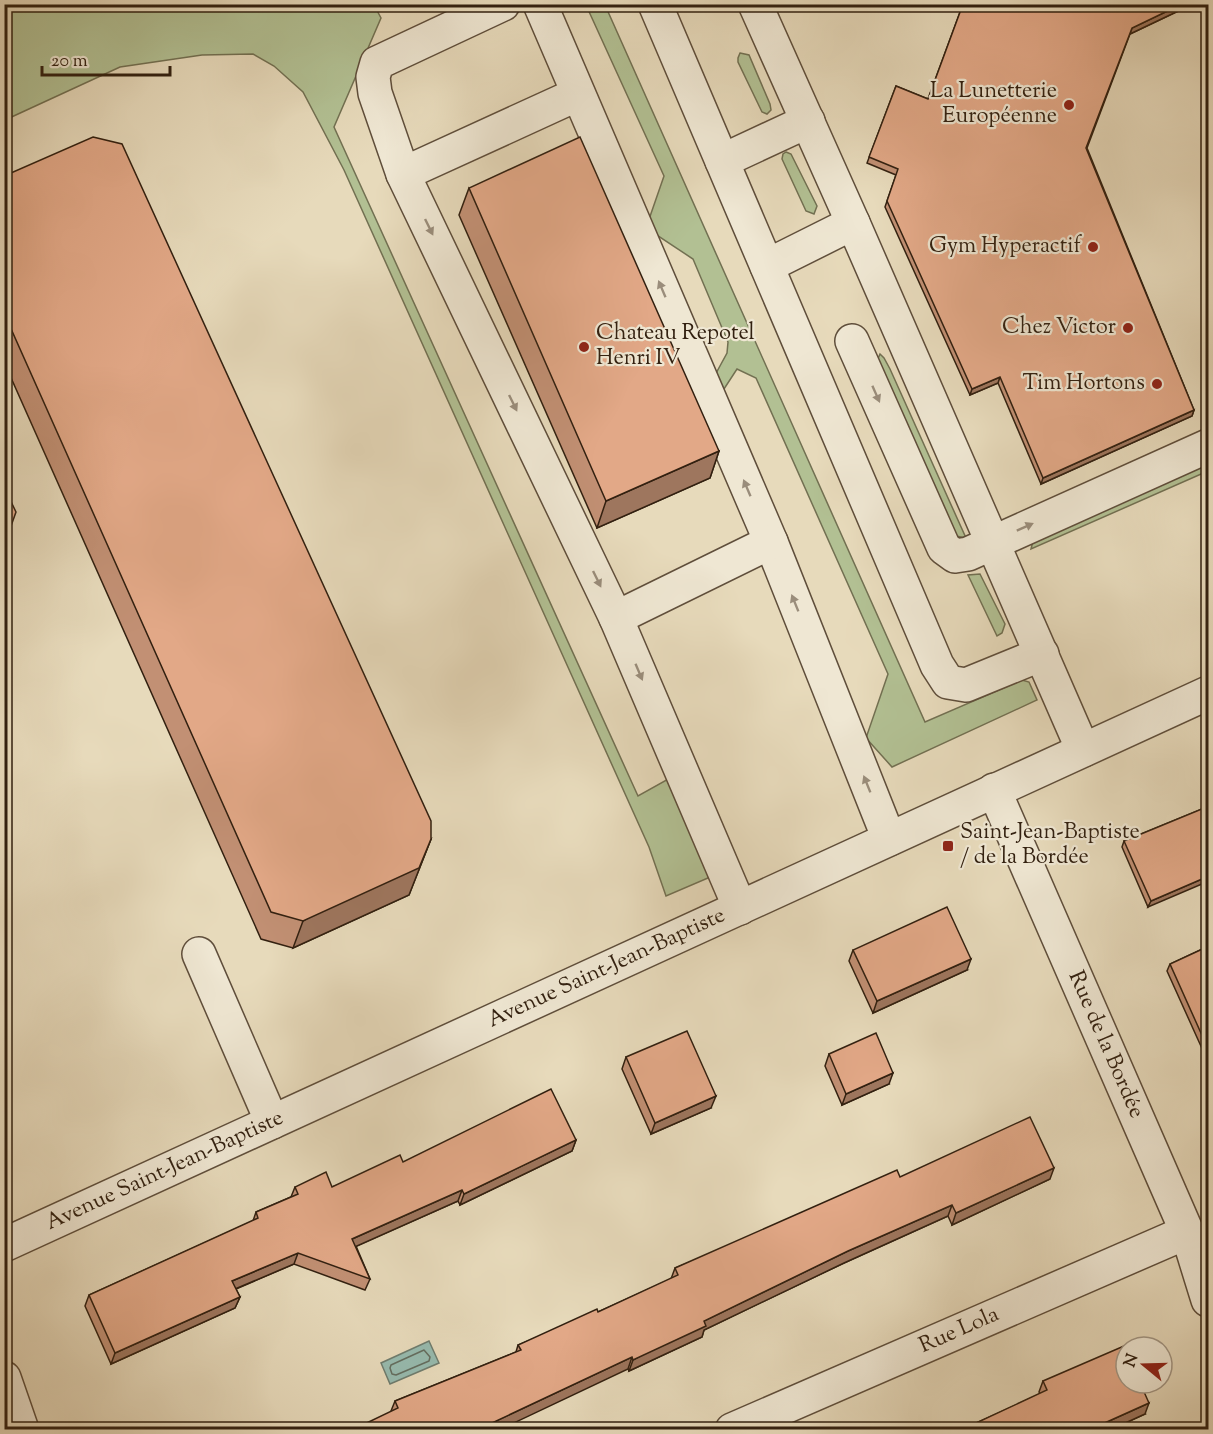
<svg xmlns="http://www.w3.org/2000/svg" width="1213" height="1434" font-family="'Sorts Mill Goudy',serif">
  <rect width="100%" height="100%" fill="#e7dabb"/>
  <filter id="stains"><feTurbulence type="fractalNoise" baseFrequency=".00333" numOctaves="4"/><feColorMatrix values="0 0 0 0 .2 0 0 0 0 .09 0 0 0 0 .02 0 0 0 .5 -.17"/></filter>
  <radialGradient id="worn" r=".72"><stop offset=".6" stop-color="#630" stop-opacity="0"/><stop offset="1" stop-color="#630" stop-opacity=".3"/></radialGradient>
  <!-- green -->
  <g fill="#b2c093" stroke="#727052" stroke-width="1.5">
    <path d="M4,5H374L381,18L334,127L638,796L670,778L708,864V878L666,896L649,847L344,170L303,92L274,66L253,54L202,55L120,67L5,120Z"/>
    <path d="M586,5H605L925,722L1022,680L1029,682L1037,700L892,767L866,738L888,674L756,378L737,369L724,389H720L714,377L727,353L728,342L693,259L646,228L664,176Z"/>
    <path d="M740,53L749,55L770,104L771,110L767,114L762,112L738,62V58Z"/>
    <path d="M786,152L791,154L817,206L814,214L806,211L782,159L783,154Z"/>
    <path d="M880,354L884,358L890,369L966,538L956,536L877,361Z"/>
    <path d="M1208,457V471L1031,549L1034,537Z"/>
    <path d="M980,574L1005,624L1002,633L997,636L968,575Z"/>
  </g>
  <!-- water -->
  <path fill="#97bbaf" stroke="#6f7d6f" stroke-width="1.5" d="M429,1341L439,1363L390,1384L381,1363Z"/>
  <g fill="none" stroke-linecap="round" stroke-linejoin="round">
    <!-- shore -->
    <path stroke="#646e60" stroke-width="1.5" d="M424,1350L430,1357L429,1361L396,1375L392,1374L390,1368L391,1365Z"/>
    <!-- minor casing -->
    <g stroke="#5f4e3b" stroke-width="36">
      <g id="minor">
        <path d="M503,4L377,63L373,77L375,93L403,174L616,618L740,908"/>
        <path d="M540,4L771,542L889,839"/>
        <path d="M655,4L937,665L948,682L966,685L1042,654"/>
        <path d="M755,4L853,223L1083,750"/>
        <path d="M722,161L808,121"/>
        <path d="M403,174L578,94"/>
        <path d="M767,266L853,223"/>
        <path d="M852,341L944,548L955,556L968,554L1208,446"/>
        <path d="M616,618L771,542"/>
        <path id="s1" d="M994,790L1187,1232L1208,1300"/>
        <path d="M199,954L272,1122"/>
        <path id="s2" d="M4,1245L1208,693"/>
        <path d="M4,1378L22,1430"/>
        <path id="s3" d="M732,1430L1187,1232"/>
      </g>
    </g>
    <!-- minor -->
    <use href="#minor" stroke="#efe7d3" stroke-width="33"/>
  </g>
  <!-- wall -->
  <g fill="#c29074" stroke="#322010" stroke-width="1.5">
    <path d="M963,4H1193L1130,34L1087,148L1194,410L1192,416L1041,484L998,383L970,395L885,207L896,175L867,163L896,86L928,99Z"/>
    <path d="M4,176L431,839L409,895L293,948L261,939L4,362Z"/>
    <path d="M469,188L719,451L710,478L597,528L459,215Z"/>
    <path d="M1209,806L1148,907L1122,847L1124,841Z"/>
    <path d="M1209,946V1064L1167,971L1170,964Z"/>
    <path d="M853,950L967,970L873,1013L849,961Z"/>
    <path d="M829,1054L889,1084L842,1105L825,1066Z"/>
    <path d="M626,1057L711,1108L651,1134L622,1069Z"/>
    <path d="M576,1140L572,1151L460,1205L458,1201L356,1246L370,1279L365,1290L294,1264L236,1289L240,1297L235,1308L111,1364L85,1306L89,1295L253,1221L256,1212L291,1197L295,1187H332L403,1162Z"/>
    <path d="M900,1177L1050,1179L952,1225L948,1216L844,1263L704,1330L702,1337L629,1371L628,1369L391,1411L395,1401L516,1352L518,1345L598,1312L671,1279L675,1268Z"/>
    <path d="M1043,1381L1145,1414L1110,1430H961L1040,1394L1039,1392Z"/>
  </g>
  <!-- shaded-wall -->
  <g fill="#9e765e" stroke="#322010" stroke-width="1.5">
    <path d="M1182,4H1193L1130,34L1132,28Z"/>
    <path d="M1000,377L998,383L970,395L972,389Z"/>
    <path d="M1194,410L1192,416L1041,484L1043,478Z"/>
    <path d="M719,451L710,478L597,528L606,501Z"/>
    <path d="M431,839L409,895L293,948L303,921Z"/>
    <path d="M1209,876V881L1148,907L1151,901Z"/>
    <path d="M971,959L967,970L873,1013L877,1001Z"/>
    <path d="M893,1073L889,1084L842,1105L846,1094Z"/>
    <path d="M716,1096L711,1108L651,1134L655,1123Z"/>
    <path d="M576,1140L572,1151L460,1205L464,1194Z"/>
    <path d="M1054,1168L1050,1179L952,1225L956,1213Z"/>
    <path d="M462,1190L458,1201L348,1250L352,1239Z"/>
    <path d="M952,1205L948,1216L844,1263L704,1330L702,1337L629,1371L633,1360L704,1321L848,1251Z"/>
    <path d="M298,1253L294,1264L228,1292L232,1281Z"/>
    <path d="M240,1297L235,1308L111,1364L115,1353Z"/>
    <path d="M632,1357L628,1369L499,1430H477Z"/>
    <path d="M1149,1403L1145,1414L1110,1430H1089Z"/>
  </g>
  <!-- building -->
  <g fill="#e2a887" stroke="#322010" stroke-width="1.5">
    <path d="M963,4H1182L1132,28L1086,148L1194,410L1043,478L1000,377L972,389L887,201L898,169L869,157L896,86L928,99Z"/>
    <path d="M93,137L122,144L431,821V839L419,868L303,921L271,912L4,313V176Z"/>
    <path d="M580,137L719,451L606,501L469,188Z"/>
    <path d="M4,487L16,512L6,540L4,541Z"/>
    <path d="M1209,806V876L1151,901L1124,841Z"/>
    <path d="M947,907L971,959L877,1001L853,950Z"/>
    <path d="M1209,946V1051L1170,964Z"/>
    <path d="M687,1031L716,1096L655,1123L626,1057Z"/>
    <path d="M876,1033L893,1073L846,1094L829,1054Z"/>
    <path d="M551,1089L576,1140L464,1194L462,1190L352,1239L370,1279L298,1253L232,1281L240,1297L115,1353L89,1295L258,1218L256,1212L298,1194L295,1187L326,1172L332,1187L400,1155L403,1162Z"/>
    <path d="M1030,1117L1054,1168L956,1213L952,1205L848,1251L704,1321L706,1326L633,1360L632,1357L477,1430H352L398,1408L395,1401L521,1350L518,1345L597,1309L598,1312L678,1275L675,1268L897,1170L900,1177Z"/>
    <path d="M1124,1346L1126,1350V1383H1140L1149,1403L1089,1430H961L1047,1390L1043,1381Z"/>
  </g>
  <!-- one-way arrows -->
  <defs><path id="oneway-solid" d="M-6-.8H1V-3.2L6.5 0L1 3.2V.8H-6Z" transform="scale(1.5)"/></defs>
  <g fill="#9a8d7b">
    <use href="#oneway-solid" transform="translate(429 227) rotate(64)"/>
    <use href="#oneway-solid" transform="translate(662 289) rotate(-113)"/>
    <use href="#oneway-solid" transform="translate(876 394) rotate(66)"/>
    <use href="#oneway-solid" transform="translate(513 403) rotate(64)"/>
    <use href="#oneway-solid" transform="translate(747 488) rotate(-113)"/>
    <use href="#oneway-solid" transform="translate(1025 527) rotate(-24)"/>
    <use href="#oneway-solid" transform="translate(597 579) rotate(64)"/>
    <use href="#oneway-solid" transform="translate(795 603) rotate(-112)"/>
    <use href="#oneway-solid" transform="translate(639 672) rotate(67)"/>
    <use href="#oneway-solid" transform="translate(867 784) rotate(-112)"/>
  </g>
  <!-- markers -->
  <g fill="#8f2418" stroke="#efe7d3" stroke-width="2">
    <circle cx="1069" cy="105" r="6"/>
    <circle cx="1093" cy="247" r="6"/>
    <circle cx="1128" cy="328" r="6"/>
    <circle cx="584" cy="347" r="6"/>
    <circle cx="1157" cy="384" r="6"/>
    <rect x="942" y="840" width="12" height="12" rx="3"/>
  </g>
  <g text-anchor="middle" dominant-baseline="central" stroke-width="4.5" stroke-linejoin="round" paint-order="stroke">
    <!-- poi labels -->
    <g font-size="22" fill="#322010" stroke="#efe7d3" text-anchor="end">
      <text x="1057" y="92">La Lunetterie<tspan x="1057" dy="25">Européenne</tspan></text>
      <text x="1081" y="247">Gym Hyperactif</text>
      <text x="1116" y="328">Chez Victor</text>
      <text x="596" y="334" text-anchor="start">Chateau Repotel<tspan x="596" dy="25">Henri IV</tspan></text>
      <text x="1145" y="384">Tim Hortons</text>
      <text x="960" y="833" text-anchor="start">Saint-Jean-Baptiste<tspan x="960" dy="25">/ de la Bordée</tspan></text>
    </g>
    <!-- street labels -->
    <g font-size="22" fill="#322010" stroke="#efe7d3">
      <text stroke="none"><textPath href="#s2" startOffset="663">Avenue Saint-Jean-Baptiste</textPath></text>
      <text stroke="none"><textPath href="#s1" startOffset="278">Rue de la Bordée</textPath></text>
      <text stroke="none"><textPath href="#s2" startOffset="177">Avenue Saint-Jean-Baptiste</textPath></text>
      <text stroke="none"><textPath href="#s3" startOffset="248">Rue Lola</textPath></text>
    </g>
  </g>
  <!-- margin -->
  <rect width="1213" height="1434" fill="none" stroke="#e7dabb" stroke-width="24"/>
  <rect x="6" y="6" width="1201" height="1422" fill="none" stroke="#322010" stroke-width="3"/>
  <rect x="12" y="12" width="1189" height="1410" fill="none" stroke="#322010" stroke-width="1.5"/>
  <!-- north arrow -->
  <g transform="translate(1144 1365) rotate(289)"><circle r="28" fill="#efe7d3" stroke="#a39785" stroke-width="1.5"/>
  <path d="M0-4.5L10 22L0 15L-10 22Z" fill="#8f2418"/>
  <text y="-9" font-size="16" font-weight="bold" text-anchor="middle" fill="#322010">N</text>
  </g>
  <!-- scale -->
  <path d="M42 66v9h128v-9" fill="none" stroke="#322010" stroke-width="3"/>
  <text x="51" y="66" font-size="18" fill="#322010" stroke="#efe7d3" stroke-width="4.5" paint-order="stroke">20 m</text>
  <rect width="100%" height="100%" filter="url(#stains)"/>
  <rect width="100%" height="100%" fill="url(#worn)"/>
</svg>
